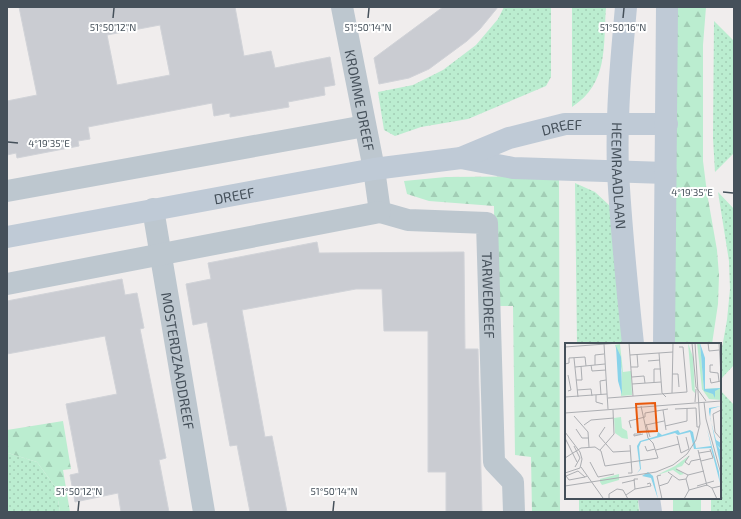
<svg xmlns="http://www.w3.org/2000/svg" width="741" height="519" font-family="'Exo 2',sans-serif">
  <defs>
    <pattern id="grass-dots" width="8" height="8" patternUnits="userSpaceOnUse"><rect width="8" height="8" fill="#bbedd0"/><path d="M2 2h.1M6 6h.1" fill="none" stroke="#a2cdb5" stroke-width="1.8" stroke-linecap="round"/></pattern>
    <pattern id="forest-firs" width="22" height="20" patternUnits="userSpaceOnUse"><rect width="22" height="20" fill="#bbedd0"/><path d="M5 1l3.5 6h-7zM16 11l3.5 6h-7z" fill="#a2cdb5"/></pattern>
  </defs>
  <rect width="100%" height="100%" fill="#f0eded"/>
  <!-- grass -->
  <g fill="url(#grass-dots)">
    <path d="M504,7H551V77L546,86L468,119L421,127L395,136L384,130L378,92L413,85L443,70L476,45L498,19Z"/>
    <path d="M572,7H606C603,46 609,83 572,107Z"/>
    <path d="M714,21L734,41V153L715,172L713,138Z"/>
    <path d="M575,183L595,192L611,207L626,344H577Z"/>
    <path d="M718,192L734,209V365L720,380V359L727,320L730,289L729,261Z"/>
    <path d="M720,390L734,405V512H711V498H720Z"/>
    <path d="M8,453L37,462L56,488L60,512H7V454Z"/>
    <path d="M579,498H638L639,512H579Z"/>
  </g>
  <!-- forest -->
  <g fill="url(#forest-firs)">
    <path d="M673,7H706L703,45V161L707,193L717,250L719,275L718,304L712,344H673Z"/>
    <path d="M559,176L560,512H532L531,457L515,455L513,306H495L494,206L429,201L407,194L404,181L446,177Z"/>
    <path d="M63,421L71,469L63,470L70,512H60L56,488L37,462L8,453L7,454V430Z"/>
    <rect x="673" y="498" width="28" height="14"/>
  </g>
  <!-- building -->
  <g fill="#caccd2" stroke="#d1d3d8" fill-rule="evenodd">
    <path d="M19,7H235L244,56L271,51L275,68L330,57L335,85L324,87L325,95L288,102L289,107L230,117V113L214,116L212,103L88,127L90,139L78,141L79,146L17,158L16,153L7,155V101L37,95ZM160,25L170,75L117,85L107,35Z"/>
    <path d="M443,7H498L480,29L467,41L429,69L409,78L379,84L374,58Z"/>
    <path d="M317,242L319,253L464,252L465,349H478L482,512H446V472H428V331H384L382,289H356L242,310L265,437L272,436L287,512H250L237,445L230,446L207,322L193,325L186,284L211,279L208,263Z"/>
    <path d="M122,279L125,295L137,293L144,328L140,329L166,458L159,460L169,512H121L118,493L75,502L70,475L79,473L66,404L117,394L105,336L7,354V301Z"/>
  </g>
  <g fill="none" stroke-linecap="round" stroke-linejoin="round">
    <!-- street -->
    <g stroke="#bdc7cf" stroke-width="22">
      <path id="s1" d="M342,7L374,169L380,212L408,220L487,223L494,462L513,482L514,512"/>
      <path d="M7,191L365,126"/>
      <path id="s2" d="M153,209L204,512"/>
      <path d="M7,284L380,212"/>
    </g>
    <!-- secondary -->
    <g stroke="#bfcad6" stroke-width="22">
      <path id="s3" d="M626,7C621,61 616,116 618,171C621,229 627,287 633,344"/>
      <path d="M461,158L513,168L666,173"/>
      <path id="s4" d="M7,237L374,169L461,158L509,138L565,124H667"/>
      <path d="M664,344L667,7"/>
      <path d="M649,498L651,512"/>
    </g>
  </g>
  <!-- ticks -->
  <path fill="none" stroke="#45505a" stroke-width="1.5" d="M113,18L114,8M368,18L369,8M623,18L624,8M8,142L18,143M723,192L733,193M78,511L79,501M333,511L334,501"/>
  <g text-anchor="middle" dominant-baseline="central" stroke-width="4" stroke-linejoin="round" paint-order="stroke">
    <!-- street labels -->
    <g font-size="14" fill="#45505a" stroke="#fff">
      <text stroke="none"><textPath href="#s1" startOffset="95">KROMME DREEF</textPath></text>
      <text stroke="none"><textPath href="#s4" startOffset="567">DREEF</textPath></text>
      <text stroke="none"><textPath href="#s3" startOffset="169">HEEMRAADLAAN</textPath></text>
      <text stroke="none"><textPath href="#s4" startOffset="231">DREEF</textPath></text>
      <text stroke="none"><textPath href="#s1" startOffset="389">TARWEDREEF</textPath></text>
      <text stroke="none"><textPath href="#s2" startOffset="154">MOSTERDZAADDREEF</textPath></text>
    </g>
  </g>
  <!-- overview -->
  <g transform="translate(565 343)">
    <rect width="156" height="156" fill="#f0eded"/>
    <path d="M125,112L117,123L111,125L119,131L115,132L108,127L92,132L110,123Z" fill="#bbedd0"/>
    <path d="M123,0L128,14L130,50L127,47ZM132,0H135L139,48L137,46ZM54,131V137L37,142L35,139V136Z" fill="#bbedd0"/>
    <path d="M55,1L58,29L66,28L67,52L56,53L57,27L50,2ZM156,45V57L144,56L137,46ZM56,74L57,85L62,88L63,96L57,95L50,90L49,75Z" fill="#bbedd0"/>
    <path d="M135,0L140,15V46L156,45L150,48V55L148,51L139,48ZM51,3L56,14L57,52L53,38ZM156,63L146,66L145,75L151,97L156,100V106L152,102L156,108V125L144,69V65ZM142,86L154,129L155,140L146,105L129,106L125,89L113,92L110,90L76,99L74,104L76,126L72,130L75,126L72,103L75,98L92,93L93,89L97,92L113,87L115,90L125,87L128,89L131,105L146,103ZM83,129L88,133L93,156L86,135L77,133Z" fill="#89d3ea"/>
    <path fill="none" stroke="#acaeb2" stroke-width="1" d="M64,0L68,53M127,0L131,44L141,58M143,0L144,8L154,7M154,0L156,32M39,1L43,66M0,4L54,0M94,10L97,50L101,54M65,12L108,9M9,15L13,54M83,18L95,17M0,21L4,20V15L20,14L21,23M26,22L27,28L41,27M30,22V12L39,11M148,22H145V29L153,30L154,38M10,24L40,21M66,24H73L72,11M107,31H113L114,44M3,32L6,47L3,48M67,34L79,33L80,40M145,35L146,40L156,38M11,37H17L16,23M89,39V26H96M67,41L96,39M12,47L26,46L27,53M107,50L108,0M31,52V59L38,61M36,52L35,38L41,37M0,54L42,51M43,55L122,49L118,4H114M130,59L131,46M139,59L141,76L156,131M110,66L131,65L132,84H134M98,67L101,87M156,67L148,71L150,89L156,96M0,70L156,58M9,73L23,89L24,104M81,81L85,94M19,82L26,77L49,75M81,82L99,78M100,83L122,78V65M40,84L34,93L48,109L65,108M66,85L64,78L80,74V70L103,66M11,86L17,95H24M0,89L15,109L17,116L15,125L0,130M76,91H69V93L78,91M112,93L116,110L124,106L121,94M0,95L12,119M9,103L15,115L10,124M80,103L82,108L90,106M35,107L49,91L48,67M91,107L114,101M133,107L142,143M134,110L146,108M124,113L120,119L124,122L126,118L136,116M0,115L16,105L30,104L36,108L40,123L93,115L88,100L83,95L76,63M136,118L148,115L145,106M25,119L33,134L49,131M16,124L38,155M111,126L123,132L139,128M103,129L114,137L121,136M63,130H67L65,102M96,132L92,133L97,156M123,132L121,136L124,147M20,134L13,128L1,133L4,137L20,134L22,133M57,140L70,137M0,143L91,129L108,122L122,111L131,97L135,81L130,0M94,143L103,140L107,133M132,143L149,138M147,145L152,156M70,146L86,143L85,140L82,141M61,152L70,146L69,136H73M44,156V151L52,146L58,147L63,156M119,156L124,147L142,142L147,145L156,143"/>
    <path fill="#e8590c" fill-opacity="0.15" stroke="#e8590c" stroke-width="2" d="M90,60L92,88L73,89L71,61Z"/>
    <rect width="156" height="156" fill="none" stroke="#45505a" stroke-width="2"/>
  </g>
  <g font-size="10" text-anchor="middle" fill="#45505a" stroke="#fff" stroke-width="4" stroke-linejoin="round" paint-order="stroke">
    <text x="113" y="31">51°50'12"N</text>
    <text x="368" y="31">51°50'14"N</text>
    <text x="623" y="31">51°50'16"N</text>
    <text x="49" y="147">4°19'35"E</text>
    <text x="692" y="196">4°19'35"E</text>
    <text x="79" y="495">51°50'12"N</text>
    <text x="334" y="495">51°50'14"N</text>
  </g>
  <!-- border -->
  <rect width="741" height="519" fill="none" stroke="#45505a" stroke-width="16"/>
</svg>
